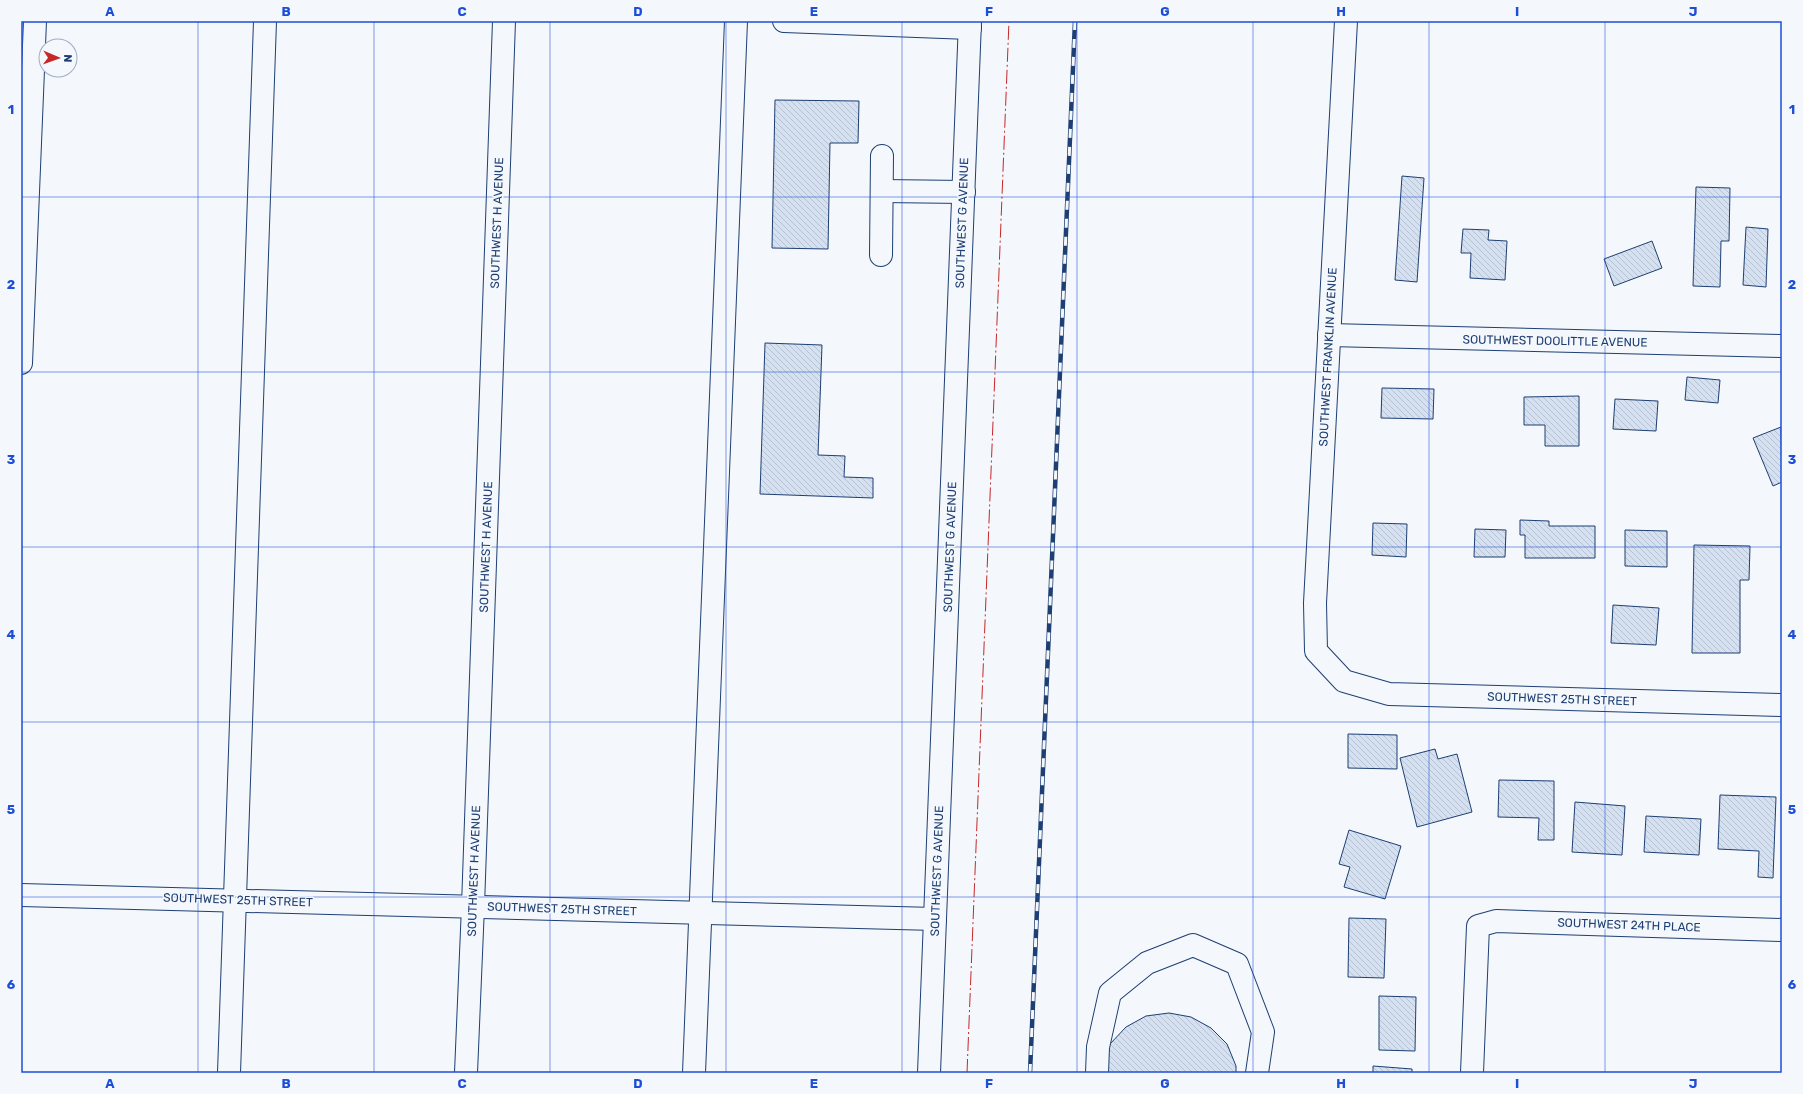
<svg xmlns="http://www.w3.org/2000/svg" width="1803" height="1094" font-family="Rubik,sans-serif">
  <defs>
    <pattern id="building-back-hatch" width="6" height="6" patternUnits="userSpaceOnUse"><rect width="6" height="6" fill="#d5e0f0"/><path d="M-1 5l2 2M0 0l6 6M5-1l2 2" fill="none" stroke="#b6c1d1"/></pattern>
  </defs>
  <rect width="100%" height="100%" fill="#f4f7fb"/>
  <!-- building -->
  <g fill="url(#building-back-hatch)" stroke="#1d3f73">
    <path d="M775,100L859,101L858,143H830L828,249L772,248Z"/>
    <path d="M1402,176L1424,178L1417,282L1395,280Z"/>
    <path d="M1696,187L1730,188L1729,241H1721L1720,287L1693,286Z"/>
    <path d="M1746,227L1768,229L1766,287L1743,285Z"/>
    <path d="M1463,229L1489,230L1488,240L1507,241L1505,280L1470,278L1471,253H1461Z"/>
    <path d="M1652,241L1662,268L1614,286L1604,259Z"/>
    <path d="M765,343L822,345L818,455L845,456L844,477L873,478V498L760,494Z"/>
    <path d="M1687,377L1720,380L1718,403L1685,400Z"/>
    <path d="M1382,388L1434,389L1433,419L1381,418Z"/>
    <path d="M1579,396V446H1545V425H1524V397Z"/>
    <path d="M1615,399L1658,401L1656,431L1613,429Z"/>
    <path d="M1781,427L1782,482L1773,486L1753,438Z"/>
    <path d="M1520,520L1549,521V526H1595V558H1525V535H1520Z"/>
    <path d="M1373,523L1407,524L1406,557L1372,555Z"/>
    <path d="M1475,529L1506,530L1505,557H1474Z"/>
    <path d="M1625,530L1667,531V567L1625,566Z"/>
    <path d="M1694,545L1750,546L1749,580H1740V653H1692Z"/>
    <path d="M1613,605L1659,608L1656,645L1611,643Z"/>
    <path d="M1348,734L1397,735V769L1348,768Z"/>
    <path d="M1435,749L1438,759L1457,754L1472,812L1417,827L1400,758Z"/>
    <path d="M1499,780L1554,781V840H1538L1539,818L1498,817Z"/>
    <path d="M1720,795L1776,797L1773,878L1758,877L1759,851L1718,849Z"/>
    <path d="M1575,802L1625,806L1622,855L1572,852Z"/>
    <path d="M1646,816L1701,819L1699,855L1644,852Z"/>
    <path d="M1349,830L1401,846L1385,899L1344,887L1350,867L1339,864Z"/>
    <path d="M1349,918L1386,919L1384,978L1348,977Z"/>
    <path d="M1379,996L1416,997L1415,1051L1379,1050Z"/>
    <path d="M1169,1013L1191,1017L1211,1028L1227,1044L1236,1066V1073H1101V1065L1110,1044L1126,1027L1146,1016Z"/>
    <path d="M1373,1066L1412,1069V1073H1373Z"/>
  </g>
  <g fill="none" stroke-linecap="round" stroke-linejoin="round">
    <!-- minor casing -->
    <g stroke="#1d3f73" stroke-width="24">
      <g id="minor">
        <path d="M784,21L970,28"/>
        <path d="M1346,21L1315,603L1316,651L1344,681L1389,694L1782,705"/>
        <path d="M882,191L964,192"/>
        <path d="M881,255L882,156"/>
        <path d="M1329,335L1782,346"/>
        <path d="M21,363L35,21"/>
        <path d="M21,895L935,919"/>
        <path d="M229,1073L265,21"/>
        <path d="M466,1073L473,906L504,21"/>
        <path d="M694,1073L736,21"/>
        <path d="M929,1073L970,21"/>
        <path d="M1097,1073L1098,1047L1110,993L1147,963L1193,945L1237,964L1263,1032L1257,1073"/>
        <path d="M1472,1073L1478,926L1496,921L1782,930"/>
      </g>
    </g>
    <!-- minor -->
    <use href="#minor" stroke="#f4f7fb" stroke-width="22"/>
    <!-- rail casing -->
    <g stroke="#1d3f73" stroke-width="4.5">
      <path id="rail" d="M1030,1073L1075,21"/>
    </g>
    <!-- rail -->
    <use href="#rail" stroke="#f4f7fb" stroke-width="3" stroke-dasharray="9" stroke-linecap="butt"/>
    <!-- power -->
    <path stroke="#c62828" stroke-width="1" stroke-dasharray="14 3 2 3" stroke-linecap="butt" d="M967,1073L1009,21"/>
  </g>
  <!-- grid -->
  <path fill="none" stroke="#1d4ed8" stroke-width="1" stroke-opacity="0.55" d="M198,21V1073M374,21V1073M550,21V1073M726,21V1073M902,21V1073M1077,21V1073M1253,21V1073M1429,21V1073M1605,21V1073M21,197H1782M21,372H1782M21,547H1782M21,722H1782M21,897H1782"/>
  <g text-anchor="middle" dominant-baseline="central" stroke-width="3" stroke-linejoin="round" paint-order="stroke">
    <!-- street labels -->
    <g font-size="12" fill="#1d3f73" stroke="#f4f7fb">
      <text transform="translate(497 223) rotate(-88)">SOUTHWEST H AVENUE</text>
      <text transform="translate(962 223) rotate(-88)">SOUTHWEST G AVENUE</text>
      <text transform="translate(1555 341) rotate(1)">SOUTHWEST DOOLITTLE AVENUE</text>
      <text transform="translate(1328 357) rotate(-87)">SOUTHWEST FRANKLIN AVENUE</text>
      <text transform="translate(486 547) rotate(-88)">SOUTHWEST H AVENUE</text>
      <text transform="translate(950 547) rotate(-88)">SOUTHWEST G AVENUE</text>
      <text transform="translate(1562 699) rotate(2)">SOUTHWEST 25TH STREET</text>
      <text transform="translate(474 871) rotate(-88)">SOUTHWEST H AVENUE</text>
      <text transform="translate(937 871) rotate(-88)">SOUTHWEST G AVENUE</text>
      <text transform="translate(238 900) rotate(2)">SOUTHWEST 25TH STREET</text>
      <text transform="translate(562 909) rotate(2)">SOUTHWEST 25TH STREET</text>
      <text transform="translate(1629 925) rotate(2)">SOUTHWEST 24TH PLACE</text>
    </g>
  </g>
  <!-- border -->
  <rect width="1803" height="1094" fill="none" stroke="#f4f7fb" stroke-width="44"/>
  <!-- north arrow -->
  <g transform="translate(58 58) rotate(92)"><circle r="19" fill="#f4f7fb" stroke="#9eadc5"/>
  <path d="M0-3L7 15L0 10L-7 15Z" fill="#c62828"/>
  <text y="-6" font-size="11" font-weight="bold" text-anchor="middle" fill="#1d3f73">N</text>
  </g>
  <rect x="22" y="22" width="1759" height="1050" fill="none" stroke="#1d4ed8" stroke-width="1.5"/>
  <g font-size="13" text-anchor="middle" font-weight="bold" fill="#1d4ed8">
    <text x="110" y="16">A</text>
    <text x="286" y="16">B</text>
    <text x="462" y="16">C</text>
    <text x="638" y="16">D</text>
    <text x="814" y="16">E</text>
    <text x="989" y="16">F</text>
    <text x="1165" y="16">G</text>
    <text x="1341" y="16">H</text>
    <text x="1517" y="16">I</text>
    <text x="1693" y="16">J</text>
    <text x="11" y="114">1</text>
    <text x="1792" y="114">1</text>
    <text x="11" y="289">2</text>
    <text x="1792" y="289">2</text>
    <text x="11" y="464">3</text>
    <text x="1792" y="464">3</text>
    <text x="11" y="639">4</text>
    <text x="1792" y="639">4</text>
    <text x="11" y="814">5</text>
    <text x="1792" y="814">5</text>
    <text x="11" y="989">6</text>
    <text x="1792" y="989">6</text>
    <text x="110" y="1088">A</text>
    <text x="286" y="1088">B</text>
    <text x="462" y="1088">C</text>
    <text x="638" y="1088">D</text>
    <text x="814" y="1088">E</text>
    <text x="989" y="1088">F</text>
    <text x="1165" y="1088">G</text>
    <text x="1341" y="1088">H</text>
    <text x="1517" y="1088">I</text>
    <text x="1693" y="1088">J</text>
  </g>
</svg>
